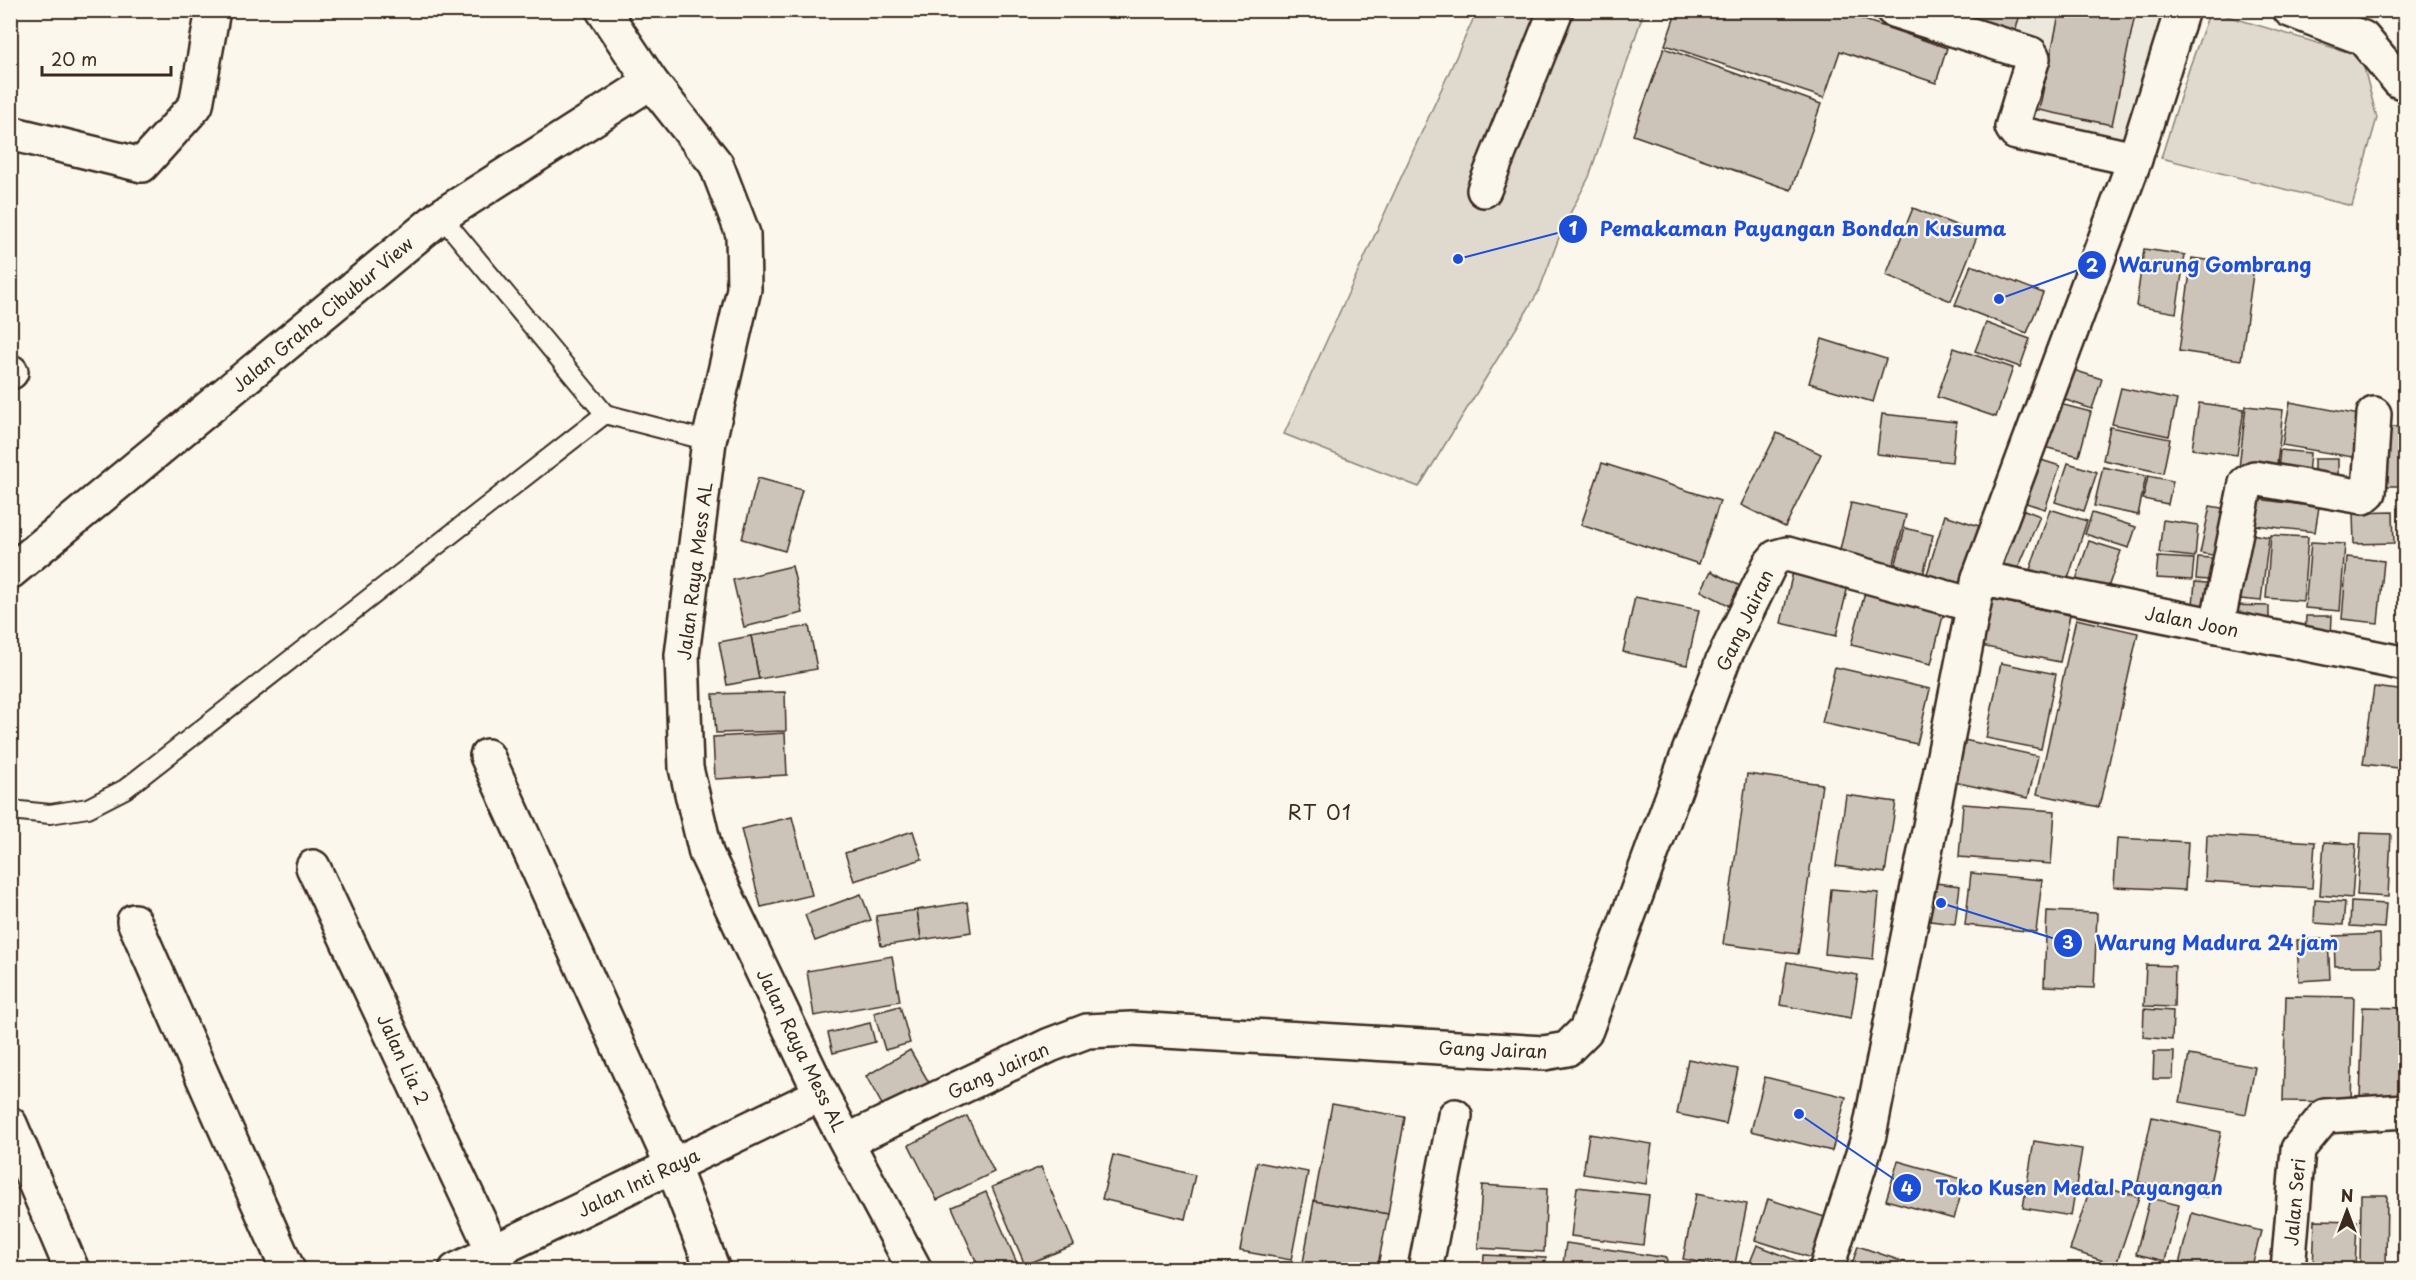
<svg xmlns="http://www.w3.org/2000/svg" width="2416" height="1280" font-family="'Playpen Sans',sans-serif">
  <rect width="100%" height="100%" fill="#fbf7ec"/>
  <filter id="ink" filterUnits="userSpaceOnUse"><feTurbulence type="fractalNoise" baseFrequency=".0167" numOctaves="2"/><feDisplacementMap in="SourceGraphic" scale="12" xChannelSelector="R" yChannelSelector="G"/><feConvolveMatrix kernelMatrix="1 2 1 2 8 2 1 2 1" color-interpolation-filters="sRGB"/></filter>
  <g filter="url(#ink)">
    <!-- built -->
    <path fill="#ede8dd" d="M1902,11H2172L2126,145L2024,122L2042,51Z"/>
    <!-- green -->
    <g fill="#dfd9ce" stroke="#8d8276" stroke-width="1.5">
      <path d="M1477,11H1644L1589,177L1563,227L1539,291L1419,487L1284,434Z"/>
      <path d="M2210,11L2361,56L2377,118L2352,206L2161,158L2190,66Z"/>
    </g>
    <!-- building -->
    <g fill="#ccc4b9" stroke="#3b2a1e" stroke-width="1.5">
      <path d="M1677,10H1835L1947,48L1936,83L1840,51L1824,98L1665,45Z"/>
      <path d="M1919,10H2021L2014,37Z"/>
      <path d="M2060,10H2136L2112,125L2039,110Z"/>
      <path d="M2322,10H2364L2361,23Z"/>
      <path d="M1664,48L1821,104L1791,190L1633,135Z"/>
      <path d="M1913,208L1978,234L1951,301L1886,275Z"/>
      <path d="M2144,249L2185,255L2176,313L2136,306Z"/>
      <path d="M2192,258L2254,267L2241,360L2179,351Z"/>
      <path d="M1971,265L2043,293L2027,333L1955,305Z"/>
      <path d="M1986,323L2030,339L2020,367L1975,351Z"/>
      <path d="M1822,339L1886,359L1873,402L1809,383Z"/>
      <path d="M1954,348L2013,368L1996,417L1937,397Z"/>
      <path d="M2067,368L2102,379L2092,409L2057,397Z"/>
      <path d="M2121,388L2177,400L2169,436L2112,424Z"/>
      <path d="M2290,402L2365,416L2358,458L2282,445Z"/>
      <path d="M2056,403L2091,412L2079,456L2044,447Z"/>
      <path d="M2199,403L2244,409L2237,455L2192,449Z"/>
      <path d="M2246,406L2283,410L2276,473L2239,468Z"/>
      <path d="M1882,414L1956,422L1952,462L1877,454Z"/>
      <path d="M2110,427L2170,439L2163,473L2103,460Z"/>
      <path d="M2384,427H2406V486H2383Z"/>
      <path d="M1777,433L1821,454L1785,527L1741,505Z"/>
      <path d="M2280,450L2310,453L2308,474L2278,471Z"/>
      <path d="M2038,459L2060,466L2045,509L2023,502Z"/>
      <rect x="2314" y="459" width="24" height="24"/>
      <path d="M1602,463L1720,501L1699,564L1581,525Z"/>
      <path d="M2068,463L2097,472L2084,511L2055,502Z"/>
      <path d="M2103,467L2146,476L2138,515L2094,506Z"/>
      <path d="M2148,476L2173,481L2168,504L2143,499Z"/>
      <path d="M758,478L802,490L785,551L742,539Z"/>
      <path d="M2250,498L2319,507L2315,532L2246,524Z"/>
      <path d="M1851,503L1906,515L1893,567L1839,554Z"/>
      <path d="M2210,506L2234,510L2224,557L2200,553Z"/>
      <path d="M2019,508L2040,516L2017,571L1996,563Z"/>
      <path d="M2050,509L2087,521L2067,582L2030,570Z"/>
      <path d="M2393,512L2394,543L2354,544L2353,513Z"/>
      <path d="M2092,513L2136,527L2129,548L2085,534Z"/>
      <path d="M1945,515L1979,526L1961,584L1927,574Z"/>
      <path d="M2163,520L2198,525L2195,557L2159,553Z"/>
      <path d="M1905,528L1933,535L1922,579L1894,571Z"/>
      <path d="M2238,532L2269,537L2261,601L2230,598Z"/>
      <path d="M2271,535L2308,537L2303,601L2266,598Z"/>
      <path d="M2089,541L2121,551L2106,593L2075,583Z"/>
      <path d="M2311,542L2345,544L2340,611L2305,608Z"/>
      <path d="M2158,557L2194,559L2192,580L2156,578Z"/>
      <path d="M2198,557L2222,559L2220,581L2196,579Z"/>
      <path d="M2347,557L2384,561L2378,623L2342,619Z"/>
      <path d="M792,566L803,613L744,627L733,580Z"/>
      <path d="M1711,571L1750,591L1740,611L1701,591Z"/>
      <path d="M1793,572L1848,586L1836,636L1781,623Z"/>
      <path d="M2195,582L2217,584L2214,618L2192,616Z"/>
      <path d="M1866,589L1945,608L1931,664L1851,645Z"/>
      <path d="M1635,597L1699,610L1687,665L1623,652Z"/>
      <path d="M1991,599L2070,615L2060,662L1981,646Z"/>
      <path d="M2224,605L2269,606V626L2223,624Z"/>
      <path d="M2306,616H2332L2331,638L2305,637Z"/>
      <path d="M2076,619L2138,633L2099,807L2037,794Z"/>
      <path d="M809,626L817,669L759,679L751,636Z"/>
      <path d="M751,636L759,679L727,685L719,642Z"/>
      <path d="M2001,663L2056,674L2041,749L1986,738Z"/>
      <path d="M1835,667L1930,689L1917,744L1822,723Z"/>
      <path d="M2374,687L2406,691V769L2363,764Z"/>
      <path d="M785,692L786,731L716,733L713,694Z"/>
      <path d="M785,733L787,775L715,779L713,737Z"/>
      <path d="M1964,740L2038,756L2028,798L1954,782Z"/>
      <path d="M1747,774L1822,784L1798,954L1723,944Z"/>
      <path d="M1846,795L1896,802L1885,873L1836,866Z"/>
      <path d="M1963,804L2055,811L2051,864L1959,857Z"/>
      <path d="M792,817L812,895L761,907L741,829Z"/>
      <path d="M913,831L922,859L854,881L845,853Z"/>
      <path d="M2361,833L2391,834L2388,897L2357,895Z"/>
      <path d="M2207,835L2315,842L2312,888L2205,881Z"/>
      <path d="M2117,838L2188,842L2185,890L2114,887Z"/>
      <path d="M2324,842L2356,844L2352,898L2320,895Z"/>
      <path d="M1971,873L2042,880L2036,932L1965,925Z"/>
      <path d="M1927,882L1960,886L1955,924L1922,920Z"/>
      <path d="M1831,889L1879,893L1873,959L1825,954Z"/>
      <path d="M861,894L871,920L815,941L805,915Z"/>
      <path d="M2315,900L2345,902L2343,925L2314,923Z"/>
      <path d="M967,902L971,932L921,940L917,910Z"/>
      <path d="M2351,902L2386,904L2384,928L2350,926Z"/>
      <path d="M917,910L921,940L881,946L876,916Z"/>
      <path d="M2047,911L2097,913L2094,988L2044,986Z"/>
      <path d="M2380,934L2381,966H2335L2334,936Z"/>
      <path d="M2328,939L2330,979L2299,981L2297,940Z"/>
      <path d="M892,956L900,1001L814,1016L807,971Z"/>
      <path d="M1787,962L1858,975L1851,1018L1780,1005Z"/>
      <path d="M2146,965L2175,966L2174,1007L2144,1006Z"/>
      <path d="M2286,996L2354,997L2351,1102L2283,1101Z"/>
      <path d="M900,1006L910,1043L885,1050L874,1013Z"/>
      <path d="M2363,1007L2406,1008V1101L2360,1100Z"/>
      <path d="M2144,1009L2173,1011L2172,1040L2143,1037Z"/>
      <path d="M870,1023L875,1042L833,1053L828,1033Z"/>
      <path d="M910,1050L934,1091L889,1117L866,1076Z"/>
      <path d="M2154,1052H2174L2173,1079H2153Z"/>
      <path d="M2189,1055L2255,1067L2246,1114L2180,1102Z"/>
      <path d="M1688,1059L1738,1069L1726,1124L1677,1114Z"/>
      <path d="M1765,1077L1846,1097L1832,1151L1751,1131Z"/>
      <path d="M1332,1104L1405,1117L1388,1214L1314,1201Z"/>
      <path d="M967,1116L994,1172L937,1200L909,1145Z"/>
      <path d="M2152,1117L2221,1132L2207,1197L2138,1182Z"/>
      <path d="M1589,1134L1652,1144L1646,1184L1583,1174Z"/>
      <path d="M2034,1141L2082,1149L2071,1216L2023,1208Z"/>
      <path d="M1113,1155L1195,1175L1185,1219L1102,1199Z"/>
      <path d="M1898,1161L1965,1180L1954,1219L1886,1200Z"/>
      <path d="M1257,1162L1308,1172L1291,1260L1240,1251Z"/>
      <path d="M1041,1167L1074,1245L1025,1265L992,1187Z"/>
      <path d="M2092,1182L2139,1197L2116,1265L2070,1250Z"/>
      <path d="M1482,1185L1547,1189L1544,1252L1478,1248Z"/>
      <path d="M1577,1187L1649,1195L1643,1245L1571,1236Z"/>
      <path d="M986,1192L1020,1270H980L952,1207Z"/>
      <path d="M1696,1194L1747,1204L1734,1269L1683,1259Z"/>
      <path d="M2361,1195H2387L2386,1267H2360Z"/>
      <path d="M2150,1198L2179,1205L2165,1261L2136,1254Z"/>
      <path d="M1768,1199L1831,1219L1818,1260L1755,1240Z"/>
      <path d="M1314,1201L1388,1214L1377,1270L1302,1268Z"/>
      <path d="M2192,1213L2261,1231L2251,1270L2178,1268Z"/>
      <path d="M2315,1220L2357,1221L2355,1269L2313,1268Z"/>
      <path d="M1566,1243L1667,1258L1666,1270H1562Z"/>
      <path d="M1757,1245L1800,1262L1797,1270H1747Z"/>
      <path d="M1858,1246L1907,1263L1905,1270H1850Z"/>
      <path d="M1484,1255L1546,1258L1545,1270H1483Z"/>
    </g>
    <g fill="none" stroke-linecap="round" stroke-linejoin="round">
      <!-- lane casing -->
      <g stroke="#3b2a1e" stroke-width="22">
        <g id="lane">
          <path d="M441,216L605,414L709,441"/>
          <path d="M10,810L50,814L88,808L125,789L605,414"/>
        </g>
      </g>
      <!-- street casing -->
      <g stroke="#3b2a1e" stroke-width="38">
        <g id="street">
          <path d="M1893,10L2031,54L2033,58L2012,127L2016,133L2135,159"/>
          <path d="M2290,10L2363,38L2399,81L2406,83"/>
          <path d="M10,133L142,165L196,105L213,10"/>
          <path d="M1484,190L1556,10"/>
          <path d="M10,372H11"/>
          <path d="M10,572L441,216L651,82"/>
          <path d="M1979,578L2406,664"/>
          <path d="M2217,625L2246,483L2254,478L2363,497L2369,492L2374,414"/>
          <path d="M487,756L672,1165L713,1270"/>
          <path d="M313,867L502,1270"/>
          <path d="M134,921L288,1270"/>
          <path d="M10,1124L72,1270"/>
          <path d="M847,1141L1050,1045L1087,1031L1131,1029L1544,1053L1567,1049L1586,1030L1723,660L1770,564L1776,557L1787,554L1973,605"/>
          <path d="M456,1270L821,1094"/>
          <path d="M1425,1270L1455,1116"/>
          <path d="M1826,1270L1869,1135L1979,578L2135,159L2182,10"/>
          <path d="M2288,1270L2298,1149L2325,1116L2406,1111"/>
        </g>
      </g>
      <!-- secondary casing -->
      <g stroke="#3b2a1e" stroke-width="38">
        <path id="secondary" d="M603,10L651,82L716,164L743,234L744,289L709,441L682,655L686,768L706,853L821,1094L915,1270"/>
      </g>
      <!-- lane -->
      <use href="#lane" stroke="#fbf7ec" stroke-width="18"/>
      <!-- street -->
      <use href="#street" stroke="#fbf7ec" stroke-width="33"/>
      <!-- secondary -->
      <use href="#secondary" stroke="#fbf7ec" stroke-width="33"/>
    </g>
  </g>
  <g text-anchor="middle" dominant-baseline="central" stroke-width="4.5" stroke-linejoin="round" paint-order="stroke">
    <!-- street labels -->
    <g font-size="18" fill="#3b2a1e" stroke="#fbf7ec">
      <text transform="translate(322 314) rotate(-40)">Jalan Graha Cibubur View</text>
      <text transform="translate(694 571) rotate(-83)">Jalan Raya Mess AL</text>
      <text transform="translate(1744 620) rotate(-65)">Gang Jairan</text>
      <text transform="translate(2192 621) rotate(11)">Jalan Joon</text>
      <text transform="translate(1493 1049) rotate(2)">Gang Jairan</text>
      <text transform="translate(802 1050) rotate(64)">Jalan Raya Mess AL</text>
      <text transform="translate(404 1059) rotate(65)">Jalan Lia 2</text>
      <text transform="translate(998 1070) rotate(-25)">Gang Jairan</text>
      <text transform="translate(638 1182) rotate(-26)">Jalan Inti Raya</text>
      <text transform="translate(2294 1202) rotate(-85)">Jalan Seri</text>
    </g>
    <!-- neighbourhood labels -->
    <g font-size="20" letter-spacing="1.5" fill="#3b2a1e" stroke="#fbf7ec">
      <text x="1320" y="812">RT 01</text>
    </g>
  </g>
  <!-- callouts -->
  <path fill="none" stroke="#1d4ed8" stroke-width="2" d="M1458 259L1573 229M1999 299L2092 265M1941 903L2068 943M1799 1114L1907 1188"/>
  <g fill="#1d4ed8" stroke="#fbf7ec" stroke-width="2">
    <circle cx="1458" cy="259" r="6"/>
    <circle cx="1999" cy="299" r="6"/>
    <circle cx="1941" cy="903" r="6"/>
    <circle cx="1799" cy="1114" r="6"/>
    <circle cx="1573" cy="229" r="15"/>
    <circle cx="2092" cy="265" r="15"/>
    <circle cx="2068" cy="943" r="15"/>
    <circle cx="1907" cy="1188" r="15"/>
  </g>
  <g font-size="18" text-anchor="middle" font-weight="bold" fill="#fff">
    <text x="1573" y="235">1</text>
    <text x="2092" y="272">2</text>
    <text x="2068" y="949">3</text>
    <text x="1907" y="1195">4</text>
  </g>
  <g font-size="20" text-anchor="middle" font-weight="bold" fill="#1d4ed8" stroke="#fbf7ec" stroke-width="4.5" stroke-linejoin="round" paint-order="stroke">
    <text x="1803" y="236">Pemakaman Payangan Bondan Kusuma</text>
    <text x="2215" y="272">Warung Gombrang</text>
    <text x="2217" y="950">Warung Madura 24 jam</text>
    <text x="2079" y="1195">Toko Kusen Medal Payangan</text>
  </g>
  <!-- margin -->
  <rect width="2416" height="1280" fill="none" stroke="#fbf7ec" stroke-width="36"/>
  <rect x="18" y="18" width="2380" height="1244" fill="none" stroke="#3b2a1e" stroke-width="2" filter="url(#ink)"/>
  <!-- north arrow -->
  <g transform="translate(2347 1211)" stroke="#fbf7ec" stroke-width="4.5" paint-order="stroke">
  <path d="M0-4.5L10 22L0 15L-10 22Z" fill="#3b2a1e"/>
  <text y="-9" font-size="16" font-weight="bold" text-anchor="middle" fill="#3b2a1e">N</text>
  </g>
  <!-- scale -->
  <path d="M42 66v9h129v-9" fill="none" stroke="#3b2a1e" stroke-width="3"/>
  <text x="51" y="66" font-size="18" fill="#3b2a1e" stroke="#fbf7ec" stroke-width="4.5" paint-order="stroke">20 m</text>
</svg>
